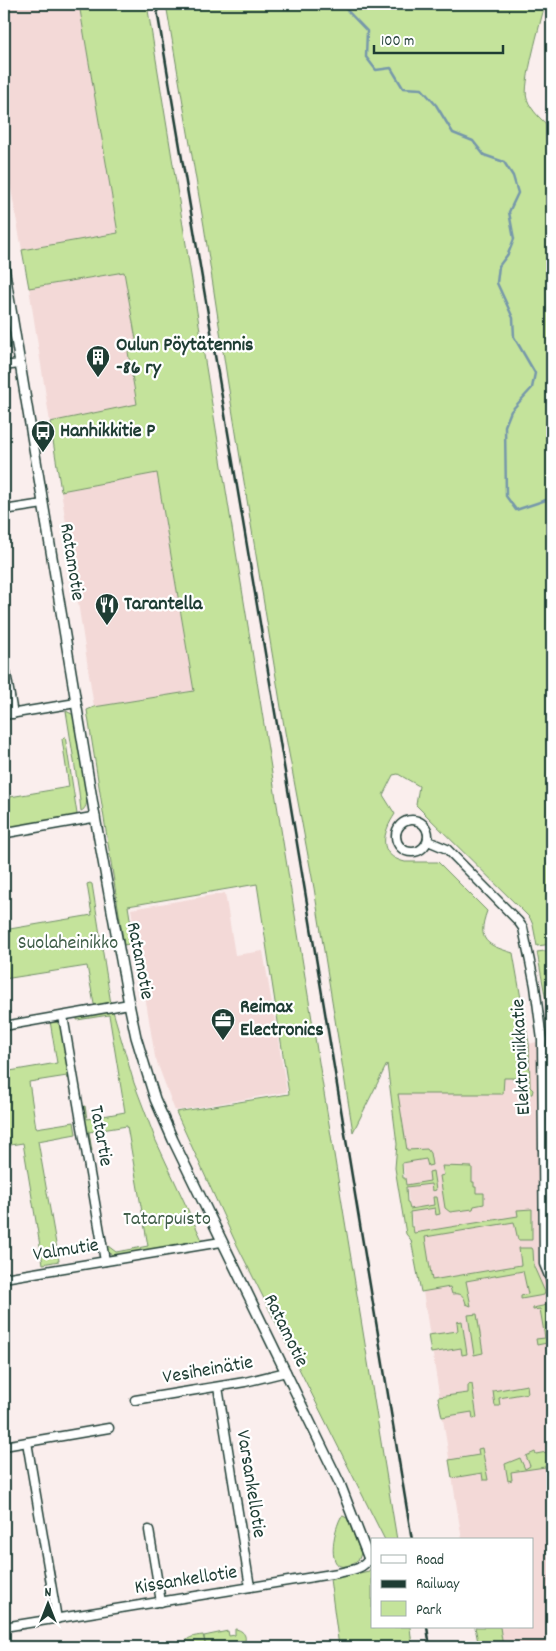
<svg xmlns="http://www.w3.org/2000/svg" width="556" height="1651" font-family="Dekko,sans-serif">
  <rect width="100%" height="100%" fill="#faeeed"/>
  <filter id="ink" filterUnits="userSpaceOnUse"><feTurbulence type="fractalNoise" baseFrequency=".02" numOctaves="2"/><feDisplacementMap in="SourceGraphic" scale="10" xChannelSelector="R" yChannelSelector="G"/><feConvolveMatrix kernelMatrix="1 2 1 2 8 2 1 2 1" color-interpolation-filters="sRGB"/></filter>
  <g filter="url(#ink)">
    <!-- built -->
    <g fill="#f3d9d7">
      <path d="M4,4H79L118,233L22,250L4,150Z"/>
      <path d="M124,272L136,340L128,353L137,405L50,422L29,288Z"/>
      <path d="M157,473L194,691L94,707L61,491Z"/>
      <path d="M225,893L235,955L263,951L287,1092L175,1111L155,1057L131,909Z"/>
      <path d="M552,1038V1647H482L478,1627H532V1540H462L387,1063L529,1044Z"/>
    </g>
    <!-- green -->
    <g fill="#c4e39b" stroke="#729068">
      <path d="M79,4H147L292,897L397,1540H385L234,1239L176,1112L289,1094L257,884L128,906L134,943L124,945L87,710L94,707L194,691L157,473L61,491L50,422L137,404L128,352L136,340L124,272L29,288L22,250L118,233Z"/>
      <path d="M166,4H545C541,21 522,86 527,99C532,112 542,120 552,129V944L537,946L533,925L530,918L416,805L419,786L398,774L393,775L383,795L395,814C383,832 376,855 405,862H438L487,911C476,941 487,945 513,953L529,1044L530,1087L533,1090L532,1094H528L527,1078H504L503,1094H398L407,1150L427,1149L430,1153L432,1165L428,1166L426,1159L402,1163L403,1178H405L406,1185L430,1181L429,1172L433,1171L436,1190L432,1191L431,1184L406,1187L407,1202H408L410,1209L434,1205L433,1197H437L440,1214L436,1215L435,1208L410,1212L411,1227H413L414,1233L518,1216L517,1210L532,1209V1240H518L514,1222L425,1237L432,1280L521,1265L519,1248H532L533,1250L534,1267L545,1292L544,1295L521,1299V1296L528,1294L523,1271L466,1281L471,1306L466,1304C464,1295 461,1293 452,1294L450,1287L421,1292L411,1240L406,1234L395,1168L397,1144L387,1064L353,1132L314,888L285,732L228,384L204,226Z"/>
      <path d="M66,711L72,714L74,718L87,797C87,803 86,809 81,811L79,792Z"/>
      <path d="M65,736L77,814L75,816L4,828V798L69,787L62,739Z"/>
      <path d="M90,883L92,884L111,1004L96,1006L94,1004L87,966L4,979V930L92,915L87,884Z"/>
      <path d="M552,950V1033L537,952Z"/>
      <path d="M113,1011L134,1083L156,1141L202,1240L117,1256C111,1255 107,1253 106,1247L108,1246L116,1252L148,1246L127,1126L89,1132L92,1151L89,1150L82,1107L85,1106L87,1119L125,1112L109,1015L77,1020V1017Z"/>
      <path d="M50,1021L57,1022L62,1029L70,1077L68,1079L67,1076L29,1082L36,1128L74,1122L76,1134L38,1141L59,1261L43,1264L23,1143L4,1146V1072L57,1063Z"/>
      <path d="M442,1166L472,1167V1182H474V1187H476V1193H484V1204L474,1206L473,1209L450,1212L445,1208L440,1176L444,1175Z"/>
      <path d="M546,1302H549L552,1308V1342L537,1345L536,1339L545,1338L540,1309L533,1310V1308L547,1305Z"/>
      <path d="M477,1314L483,1353L474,1355L468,1315Z"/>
      <path d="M462,1321L467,1354L462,1355L461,1348L431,1353L428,1335L458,1331L457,1322Z"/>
      <path d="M472,1384L477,1418L473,1419L472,1412L442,1417L438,1397L468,1393V1385Z"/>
      <path d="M527,1385L528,1393L499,1398L500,1406H495L493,1391Z"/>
      <path d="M482,1448L488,1480H483L482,1473L452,1478L449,1460L479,1455L478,1449Z"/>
      <path d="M552,1451V1466L511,1472L512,1480L508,1481L505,1464L520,1458L525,1469L530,1466L526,1456L535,1452L536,1454Z"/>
      <path d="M343,1516L347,1518L361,1553L359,1559C325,1585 331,1536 341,1517Z"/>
      <path d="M372,1565V1627H410L412,1647H339L330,1579L369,1571Z"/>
      <path d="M475,1627H500L503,1647H479Z"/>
      <path d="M235,1629C244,1630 249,1638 242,1646L232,1647L231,1643V1647H183C185,1637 194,1636 203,1635L205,1643L204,1636L228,1631L229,1636L235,1635Z"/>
    </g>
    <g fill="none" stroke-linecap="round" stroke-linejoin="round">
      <!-- stream -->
      <path stroke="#7698aa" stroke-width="2.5" d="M341,4L367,31L366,57L376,70L391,68L403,88L422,89L436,105L453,133L473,141L484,155L504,162L513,176L518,193L509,212L514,239L508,254L499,266L497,283L513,318L514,337L535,373L532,388L511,411L505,426L506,496L516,510L552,498"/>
      <!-- minor casing -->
      <g stroke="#1f3d34" stroke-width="11">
        <g id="minor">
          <path d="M4,366L19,364"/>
          <path d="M4,510L43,504"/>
          <path d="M4,661L13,714"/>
          <path d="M4,715L76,703"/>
          <circle cx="412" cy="836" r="16"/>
          <path d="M428,841L447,849L518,921L523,928L535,986L542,1040L544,1264L552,1283"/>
          <path d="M63,1016L105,1261"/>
          <path d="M4,1026L129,1004"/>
          <path d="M4,1278L221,1242"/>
          <path d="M218,1387L250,1587"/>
          <path d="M135,1400L245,1382L286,1372"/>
          <path d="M27,1442L57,1619"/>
          <path d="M4,1446L109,1428"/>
          <path d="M149,1530L161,1602"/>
          <path d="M4,1627L338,1573C350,1570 362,1570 369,1559"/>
        </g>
      </g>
      <!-- tertiary casing -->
      <g stroke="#1f3d34" stroke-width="12">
        <g id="tertiary">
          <path d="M4,267L95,817L129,1004L136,1037L155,1099L173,1140L340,1484L369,1559"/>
          <path d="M4,833L95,817"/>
        </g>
      </g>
      <!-- minor -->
      <use href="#minor" stroke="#fff" stroke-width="8"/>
      <!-- tertiary -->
      <use href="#tertiary" stroke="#fff" stroke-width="9"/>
      <!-- rail -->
      <g stroke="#1f3d34" stroke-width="2.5">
        <path d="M156,4L305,891L412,1540"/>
        <path d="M427,1627L430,1647"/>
      </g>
    </g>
  </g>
  <!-- icons -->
  <defs>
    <g id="building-pin" transform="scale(1.25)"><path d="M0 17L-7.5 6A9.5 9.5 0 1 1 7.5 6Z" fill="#1f3d34" stroke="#fff"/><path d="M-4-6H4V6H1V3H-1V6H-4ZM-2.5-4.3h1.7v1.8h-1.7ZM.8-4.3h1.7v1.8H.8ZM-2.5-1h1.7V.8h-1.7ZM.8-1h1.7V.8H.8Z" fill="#fff"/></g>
    <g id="bus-pin" transform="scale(1.25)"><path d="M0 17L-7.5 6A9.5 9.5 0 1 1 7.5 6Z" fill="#1f3d34" stroke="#fff"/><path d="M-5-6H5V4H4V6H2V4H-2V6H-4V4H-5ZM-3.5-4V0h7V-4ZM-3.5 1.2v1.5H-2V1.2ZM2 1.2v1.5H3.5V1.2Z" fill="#fff"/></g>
    <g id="restaurant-pin" transform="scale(1.25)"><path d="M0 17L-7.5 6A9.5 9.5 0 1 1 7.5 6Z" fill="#1f3d34" stroke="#fff"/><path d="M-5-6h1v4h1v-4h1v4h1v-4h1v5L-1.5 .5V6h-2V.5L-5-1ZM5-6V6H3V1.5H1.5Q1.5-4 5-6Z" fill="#fff"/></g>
    <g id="office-pin" transform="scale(1.25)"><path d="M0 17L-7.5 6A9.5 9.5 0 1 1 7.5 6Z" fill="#1f3d34" stroke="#fff"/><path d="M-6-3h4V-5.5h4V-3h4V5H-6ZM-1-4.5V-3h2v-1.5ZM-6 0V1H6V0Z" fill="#fff"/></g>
  </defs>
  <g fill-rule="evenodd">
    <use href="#building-pin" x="98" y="357"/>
    <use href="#bus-pin" x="43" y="432"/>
    <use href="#restaurant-pin" x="107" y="605"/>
    <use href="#office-pin" x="223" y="1020"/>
  </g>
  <g text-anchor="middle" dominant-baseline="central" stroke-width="4.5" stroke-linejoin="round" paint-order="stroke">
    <!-- poi labels -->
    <g font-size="20" font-weight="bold" fill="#1f3d34" stroke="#fff" text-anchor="start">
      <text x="116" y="346">Oulun Pöytätennis<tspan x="116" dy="23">-86 ry</tspan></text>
      <text x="60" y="432">Hanhikkitie P</text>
      <text x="124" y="605">Tarantella</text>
      <text x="240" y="1008">Reimax<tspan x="240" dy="23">Electronics</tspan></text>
    </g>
    <!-- street labels -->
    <g font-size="20" fill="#1f3d34" stroke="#fff">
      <text transform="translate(71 562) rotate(81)">Ratamotie</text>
      <text transform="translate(139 961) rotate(79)">Ratamotie</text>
      <text transform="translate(522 1057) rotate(-93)">Elektroniikkatie</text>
      <text transform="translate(100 1136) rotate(80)">Tatartie</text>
      <text transform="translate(66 1251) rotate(-9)">Valmutie</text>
      <text transform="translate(285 1331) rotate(64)">Ratamotie</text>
      <text transform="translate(208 1371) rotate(-10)">Vesiheinätie</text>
      <text transform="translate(250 1484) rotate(81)">Varsankellotie</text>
      <text transform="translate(186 1581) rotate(-9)">Kissankellotie</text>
    </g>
    <!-- park labels -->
    <g font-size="20" fill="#405e49" stroke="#fff">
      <text x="68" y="944">Suolaheinikko</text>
      <text x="167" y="1220">Tatarpuisto</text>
    </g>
  </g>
  <!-- margin -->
  <rect width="556" height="1651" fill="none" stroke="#fff" stroke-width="20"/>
  <rect x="10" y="10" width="536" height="1631" fill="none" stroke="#1f3d34" stroke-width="2" filter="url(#ink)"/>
  <!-- legend -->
  <rect x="371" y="1538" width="162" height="90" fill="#ffffff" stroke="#a5b1ae"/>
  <rect x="381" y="1555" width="25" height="8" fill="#ffffff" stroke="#a5b1ae"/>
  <text x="416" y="1564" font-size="15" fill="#1f3d34">Road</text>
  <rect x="381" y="1580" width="25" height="8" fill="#1f3d34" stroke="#a5b1ae"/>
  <text x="416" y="1588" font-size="15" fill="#1f3d34">Railway</text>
  <rect x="381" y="1601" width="25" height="15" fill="#c4e39b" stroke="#a5b1ae"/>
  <text x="416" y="1614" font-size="15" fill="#1f3d34">Park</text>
  <!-- north arrow -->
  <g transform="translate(48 1604)" stroke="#ffffff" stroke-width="4" paint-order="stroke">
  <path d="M0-4L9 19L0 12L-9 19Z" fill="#1f3d34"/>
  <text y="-8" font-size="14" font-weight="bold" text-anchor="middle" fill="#1f3d34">N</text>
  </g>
  <!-- scale -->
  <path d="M374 45v8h129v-8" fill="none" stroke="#1f3d34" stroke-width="2.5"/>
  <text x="381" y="45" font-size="15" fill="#1f3d34" stroke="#ffffff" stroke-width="4" paint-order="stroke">100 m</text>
</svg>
